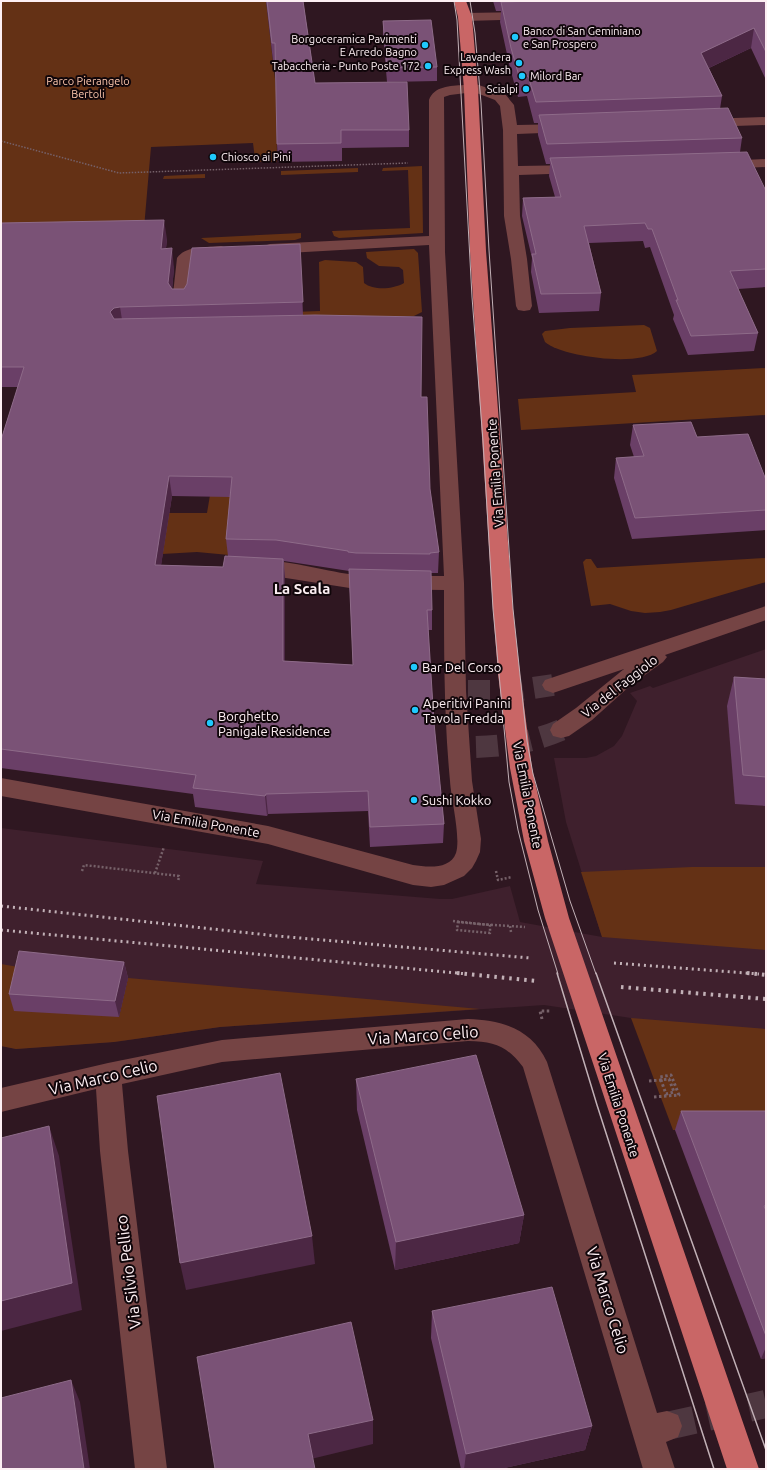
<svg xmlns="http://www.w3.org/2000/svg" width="767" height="1470" font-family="Ubuntu,sans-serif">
  <rect width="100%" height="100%" fill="#2f1721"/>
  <!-- built -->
  <path fill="#3f202d" d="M766,649V1093L696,1059L631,1018L544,1005L220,1027L114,1042L16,1049L1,1046V828L263,861L256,884L440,899H452L510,886L520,922L602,937L566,822L554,758H586L596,756L614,746L622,736L637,701L630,693L650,686L653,688Z"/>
  <!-- green -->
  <g fill="#643115">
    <path d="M1,1H266L276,88L277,162H261L255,159L253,143L151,147L144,228L1,242Z"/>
    <path d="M422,166L423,233L339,238L334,236L332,231L410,228L408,170L382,171L383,168Z"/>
    <path d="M358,168V172L281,175V171Z"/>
    <path d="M205,174V178L163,179L164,176Z"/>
    <path d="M301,233V238L295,240L209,243L201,238Z"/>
    <path d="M414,249L418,253L422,312L414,316L252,322L267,313L320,311L319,262L325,260L356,262L363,267L364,283C374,291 394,289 404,283L403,270L399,267L379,266L367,258L366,252Z"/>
    <path d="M644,325L650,328L657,351C640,367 562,357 545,342L542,334L545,331L570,328Z"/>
    <path d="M766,368V415L521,430L518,399L636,392L632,375Z"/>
    <path d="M213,477L246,479L229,555L197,552L162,554L155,513H207Z"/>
    <path d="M766,558V582L671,610L660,612L645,613L631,611L610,604L591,606L583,562L586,559H591L597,568Z"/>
    <path d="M692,867H766V950L602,937L581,872Z"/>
    <path d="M1,964L24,968L119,1017L128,978L480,1009L220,1027L114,1042L16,1049L1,1046Z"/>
    <path d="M631,1018L766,1029V1131L673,1130Z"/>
  </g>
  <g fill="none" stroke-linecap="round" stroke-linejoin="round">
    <!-- minor-tunnel-far1 -->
    <g stroke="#4e3740" stroke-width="22" stroke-dasharray="22 11" stroke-linecap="butt">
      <path d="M468,691H514L553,685"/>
      <path d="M476,747C506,746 533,742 561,730"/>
    </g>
    <!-- minor-tunnel -->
    <path stroke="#4e3740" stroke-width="28" stroke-dasharray="28 14" stroke-linecap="butt" d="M667,1426L766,1404"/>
    <!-- path-far2 -->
    <path stroke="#766169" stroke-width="1.5" stroke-dasharray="1.5 1.5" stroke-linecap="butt" d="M1,141L119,173L408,163"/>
    <!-- path-far1 -->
    <g stroke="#766169" stroke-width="2.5" stroke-dasharray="2 2" stroke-linecap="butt">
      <path d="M82,871L84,865L179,876L178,882"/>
      <path d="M496,871L498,880L512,877"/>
      <path d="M155,873L164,847"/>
      <path d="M453,921L479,924"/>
      <path d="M458,922L490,925V933L457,930Z"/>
      <path d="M479,924L510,926"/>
      <path d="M511,932L510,926L525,927"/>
    </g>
    <!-- path -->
    <g stroke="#766169" stroke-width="3" stroke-dasharray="2.5 2.5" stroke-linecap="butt">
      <path d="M542,1019L540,1011H550"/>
      <path d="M669,1079L674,1092L666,1094L661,1080Z"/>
      <path d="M649,1081L661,1080"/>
      <path d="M654,1097L679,1095L671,1075L660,1077L661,1080"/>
    </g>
    <!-- minor -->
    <g fill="#754444" fill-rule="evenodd">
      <path d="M531,12L536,13L538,16L536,19L465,21L460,20L458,17L460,14L465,13Z"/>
      <path d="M470,82L505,94L514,105L517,125L567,124L572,125L574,128L572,131L567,132L517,134L518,166L579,165L584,166L586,169L584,172L579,173L519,175L520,216L527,259L532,306L530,310L524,311L518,310L516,306L511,259L504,216L503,130L500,106L495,100L474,92L450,95L444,97L445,252L464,583L466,691L472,781L481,839L480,852L476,861L472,868L464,876L444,885L431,887L413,885L268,844L1,796V778L268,826L413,865C427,867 450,870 456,853C461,837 451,799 450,781C444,717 444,653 444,590L356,589L247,572L244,567L247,562C272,555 327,572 355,575C384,578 415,576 444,576L429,245L270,254L264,252L262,249L264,246L270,244L429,236V100C434,86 450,86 464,85L465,83Z"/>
      <path d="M766,117V125L705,127L700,126L698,123L700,120L705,119Z"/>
      <path d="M766,159V167L723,169L718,168L716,165L718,162L723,161Z"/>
      <path d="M221,246L227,248L229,251L227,254L193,260L188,303L186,307L180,308L174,307L172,303L177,258C186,245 207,248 221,246Z"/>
      <path d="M766,606V620L665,655L667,657L663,662L631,685L592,720L569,736L561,738L553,736L550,730L553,724L576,708L624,669L553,693L545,690L542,685L545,680Z"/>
      <path d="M468,1019C502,1020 532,1029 547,1062L657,1413L667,1411L678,1415L682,1426L678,1437L666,1442L675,1469H643L523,1067C506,1045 495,1042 468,1041L222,1062L122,1084L128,1151L167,1469H135L100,1151L96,1089L1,1112V1088L108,1063L222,1040Z"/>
    </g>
    <!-- major -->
    <path fill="#c96666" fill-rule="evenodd" d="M454,1H466L472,17L478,89L486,251L513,609L520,674L532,768L548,841L569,918L759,1469H727L545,918L524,841L510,768L498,674L493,609L470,251L464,89L458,17Z"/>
    <!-- tram-far1 -->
    <g stroke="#c2b1b7" stroke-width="1">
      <path d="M454,1L457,20L472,297L483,441L493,609L509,782L518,830L538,910L558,974"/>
      <path d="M470,1L475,33L481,103L489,250L513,609L527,741L533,774L570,901L596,974"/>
    </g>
    <!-- tram -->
    <g stroke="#c2b1b7" stroke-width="1.5">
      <path d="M557,973L597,1105L714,1469"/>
      <path d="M596,973L766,1450"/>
    </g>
    <!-- rail-far1 -->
    <g stroke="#c2b1b7" stroke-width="3" stroke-dasharray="2 4" stroke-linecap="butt">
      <path d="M1,906L277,936L530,958"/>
      <path d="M1,930L467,974"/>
      <path d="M614,963L759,974"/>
    </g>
    <!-- rail -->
    <g stroke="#c2b1b7" stroke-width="4" stroke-dasharray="2.5 5" stroke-linecap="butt">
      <path d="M457,973L537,981"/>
      <path d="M747,973L766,975"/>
      <path d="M621,987L766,999"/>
    </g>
  </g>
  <!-- wall -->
  <g fill="#6a3f67" fill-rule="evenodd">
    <path d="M266,1H303L315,83L409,130V147L342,148V161L278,162L277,144L276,60L273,61Z"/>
    <path d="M493,1H766V80L751,48L709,68L722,96L720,109L742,138L740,152L766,191V287L738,289L758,333L754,351L688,355L673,319L674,315L650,247L645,248L643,241L589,243L601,293L599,311L539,313L531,272L532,258L522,216L523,198L555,197L549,176L550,164H546L538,135V123H534L527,96L518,97L510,68L500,22L501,11H496Z"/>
    <path d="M383,21L437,67V81L387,82L383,35Z"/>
    <path d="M1,223L167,239L166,248L174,268L172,289H184L300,244L303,315L421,397L430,489L439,552L438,573H431L432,610V630H428L434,723L444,824L443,843L370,847L368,811L268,814L267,816L195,807L193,794L1,768V440L18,387H1ZM172,496L230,497L226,539L228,556L223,567L161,565ZM284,561L349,571L353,665L285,661V579Z"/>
    <path d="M633,425L697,437L766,480V530L632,539L614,478L616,458L634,457L630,445Z"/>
    <path d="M734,677L766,679V806L735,804L727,706Z"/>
    <path d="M124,962L128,978L119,1017L14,1011L9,994Z"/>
    <path d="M356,1079L524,1215L519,1243L395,1270L357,1110Z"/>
    <path d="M681,1111H766V1358L761,1359L675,1130Z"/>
    <path d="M432,1311L592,1426L585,1450L500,1469H461L431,1338Z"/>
  </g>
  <!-- shaded-wall -->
  <g fill="#4c2744">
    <path d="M754,28L751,48L698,73L701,53Z"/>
    <path d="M164,220L167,239L164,268L161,249Z"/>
    <path d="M172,248L174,268L171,303L168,283Z"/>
    <path d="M120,307L123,326L117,328L110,312L114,308Z"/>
    <path d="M169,476L172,496L158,585L155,565Z"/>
    <path d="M283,559L285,579V681L283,661Z"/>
    <path d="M266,794L268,814L267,816L265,796Z"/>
    <path d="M124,962L128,978L119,1017L115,1001Z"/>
    <path d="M49,1126L59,1156L82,1310L1,1331V1301Z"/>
    <path d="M524,1215L519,1243L395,1270L396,1242Z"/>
    <path d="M312,1236L315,1264L186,1290L180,1263Z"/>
    <path d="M766,1347V1358L761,1359Z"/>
    <path d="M71,1380L80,1402L90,1469H84Z"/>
    <path d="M373,1420V1444L311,1459L308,1434Z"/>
    <path d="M592,1426L585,1450L500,1469H464L466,1454Z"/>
  </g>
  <!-- building -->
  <g fill="#7a5276" stroke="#8e6b89">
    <path d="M267,1H303L315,83L407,82L409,130H341V143L277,144L275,43H272Z"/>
    <path d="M540,1H766V52L754,28L701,53L722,96L536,102L528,76H519L511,48L501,2Z"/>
    <path d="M431,20L437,67L387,68L383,21Z"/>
    <path d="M728,108L742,138L547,144L539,115Z"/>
    <path d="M747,152L766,191V269L730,271L758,333L691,336L676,300H678L652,229H648L645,223L584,226L601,293L541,294L532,254H536L523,198L561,197L550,158Z"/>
    <path d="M164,220L161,249L172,248L168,283L172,289H184L187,284L192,248L300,244L303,302L120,307L114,308L110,312L114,319L315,315L422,317L421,397H427L430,489L439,552L430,553V554L356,553L348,552V551L276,540L226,539L232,477L169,476L155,565L223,567L225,556L283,559V661L353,665L349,569L431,571L432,610H427L434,723L444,824L370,827L368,791L266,794L265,796L193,788L196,775L1,749V440L24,367H1V223Z"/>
    <path d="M691,422L697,437L748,434L766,480V510L635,518L616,458L644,456L633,425Z"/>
    <path d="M734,677L766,679V777L743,775Z"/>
    <path d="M19,951L124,962L115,1001L9,994Z"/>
    <path d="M476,1055L524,1215L396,1242L356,1079Z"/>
    <path d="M280,1073L312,1236L180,1263L157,1096Z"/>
    <path d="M681,1111H766V1205L764,1206L766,1211V1336Z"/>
    <path d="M49,1126L72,1283L1,1301V1138Z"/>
    <path d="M552,1287L592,1426L466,1454L432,1311Z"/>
    <path d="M351,1322L373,1420L308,1434L315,1469H215L197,1357Z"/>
    <path d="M71,1380L84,1469H1V1398Z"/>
  </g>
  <!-- markers -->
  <g fill="#1fc9fd" stroke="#10060a" stroke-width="1.5">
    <circle cx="515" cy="37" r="4"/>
    <circle cx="425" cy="45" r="4"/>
    <circle cx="519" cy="63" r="4"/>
    <circle cx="428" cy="66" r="4"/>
    <circle cx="522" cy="76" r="4"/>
    <circle cx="526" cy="89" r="4"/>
    <circle cx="213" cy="157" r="4"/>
    <circle cx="414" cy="667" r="4"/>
    <circle cx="415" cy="710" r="4"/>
    <circle cx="210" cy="723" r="4"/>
    <circle cx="414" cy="800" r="4"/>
  </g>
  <g text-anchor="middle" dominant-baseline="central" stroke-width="4" stroke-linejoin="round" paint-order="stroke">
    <!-- far-poi labels -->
    <g font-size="11" fill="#fdeff3" stroke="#10060a" text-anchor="end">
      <text x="523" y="31" text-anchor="start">Banco di San Geminiano<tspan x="523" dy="13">e San Prospero</tspan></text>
      <text x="417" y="39">Borgoceramica Pavimenti<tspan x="417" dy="13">E Arredo Bagno</tspan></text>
      <text x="511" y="57">Lavandera<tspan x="511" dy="13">Express Wash</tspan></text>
      <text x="420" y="66">Tabaccheria - Punto Poste 172</text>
      <text x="530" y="76" text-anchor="start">Milord Bar</text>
      <text x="518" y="89">Scialpi</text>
      <text x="221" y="157" text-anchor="start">Chiosco ai Pini</text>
    </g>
    <!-- far-park labels -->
    <g font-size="11" fill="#fdc6ac" stroke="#10060a">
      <text x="88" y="81">Parco Pierangelo<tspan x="88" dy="13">Bertoli</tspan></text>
    </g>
    <!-- street labels -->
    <g font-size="13" fill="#fdeff3" stroke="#10060a">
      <text transform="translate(495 473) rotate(-94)">Via Emilia Ponente</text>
      <text transform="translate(619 686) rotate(-38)">Via del Faggiolo</text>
      <text transform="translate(528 795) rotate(79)">Via Emilia Ponente</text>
      <text transform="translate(206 823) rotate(10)">Via Emilia Ponente</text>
      <text transform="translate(619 1105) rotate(72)">Via Emilia Ponente</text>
    </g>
    <!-- poi labels -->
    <g font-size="13" fill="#fdeff3" stroke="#10060a" text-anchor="start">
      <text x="422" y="667">Bar Del Corso</text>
      <text x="423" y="703">Aperitivi Panini<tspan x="423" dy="15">Tavola Fredda</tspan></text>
      <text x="218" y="716">Borghetto<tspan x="218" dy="15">Panigale Residence</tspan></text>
      <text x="422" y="800">Sushi Kokko</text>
    </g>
    <!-- quarter labels -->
    <g font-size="15" font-weight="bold" fill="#fdeff3" stroke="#10060a">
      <text x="302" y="588">La Scala</text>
    </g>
    <!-- near-street labels -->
    <g font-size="16" fill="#fdeff3" stroke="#10060a">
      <text transform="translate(423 1035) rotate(-4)">Via Marco Celio</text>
      <text transform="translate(103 1077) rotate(-13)">Via Marco Celio</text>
      <text transform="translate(128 1272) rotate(-97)">Via Silvio Pellico</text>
      <text transform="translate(608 1300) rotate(73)">Via Marco Celio</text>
    </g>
  </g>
  <!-- border -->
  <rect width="767" height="1470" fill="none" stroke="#fdeff3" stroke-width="4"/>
</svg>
